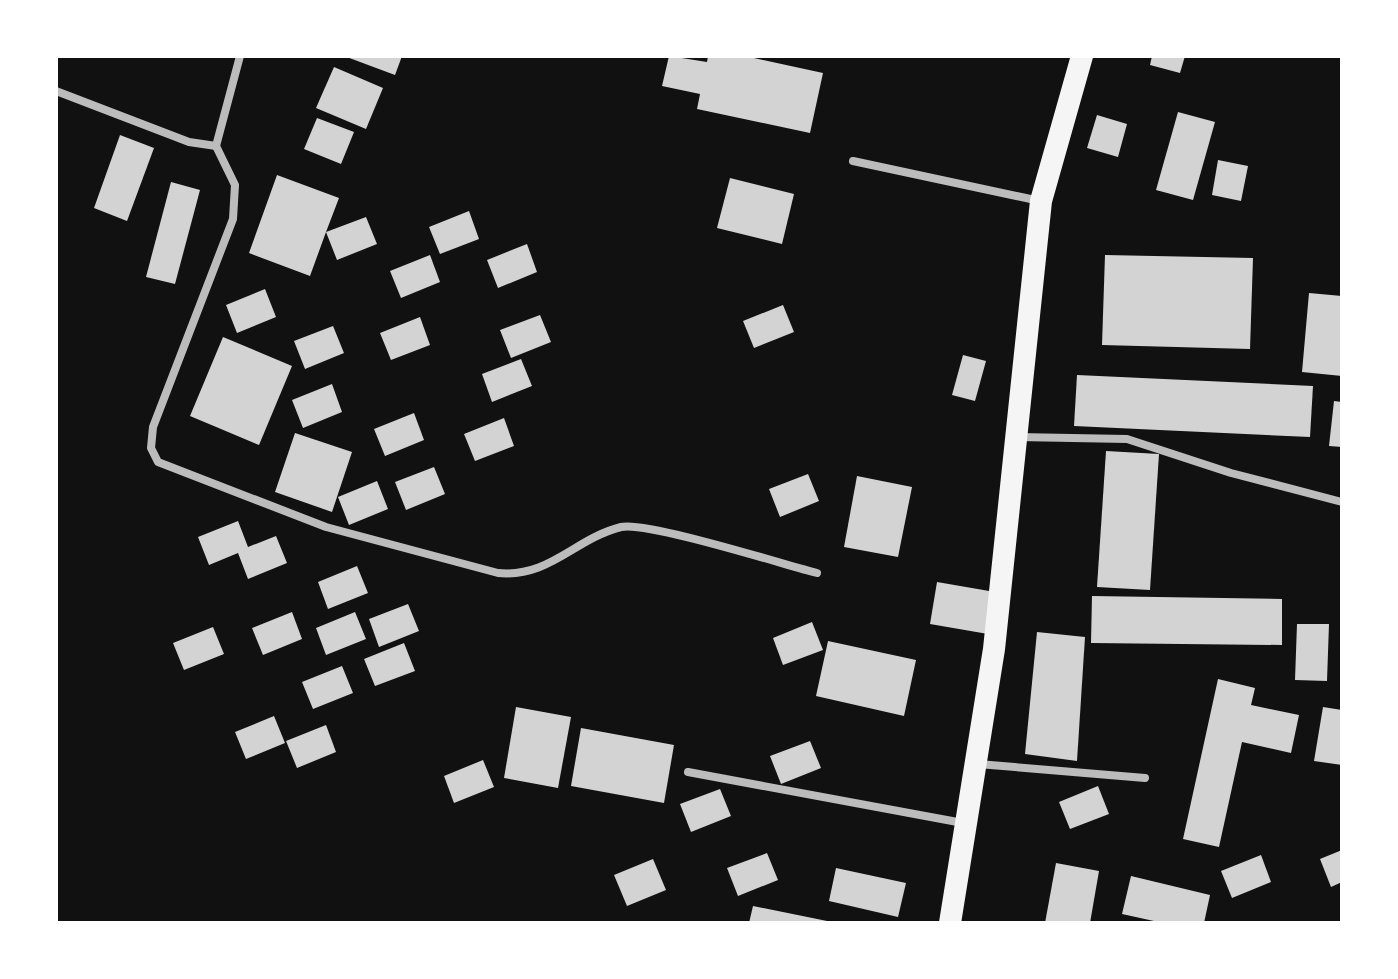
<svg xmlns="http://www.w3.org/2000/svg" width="1398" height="979" font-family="'DM Sans',sans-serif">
  <rect width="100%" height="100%" fill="#111"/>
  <!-- building -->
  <g fill="#d3d3d3">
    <path d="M344,56H402L395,75Z"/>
    <path d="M669,56L707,62L708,56H745L823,73L810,133L697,109L700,94L662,86Z"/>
    <path d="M1152,56H1185L1180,73L1150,65Z"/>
    <path d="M334,67L383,88L366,129L316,108Z"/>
    <path d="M1178,112L1215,122L1193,200L1156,190Z"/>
    <path d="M1097,115L1127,124L1118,157L1087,148Z"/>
    <path d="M317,118L354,132L341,164L304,149Z"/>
    <path d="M120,135L154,148L127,221L94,208Z"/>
    <path d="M1218,160L1248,166L1241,201L1212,195Z"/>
    <path d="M277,175L339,198L326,232L366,217L377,244L337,260L326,232L310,276L249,253Z"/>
    <path d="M730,178L794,194L782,244L717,228Z"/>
    <path d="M171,182L200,190L175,284L146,277Z"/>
    <path d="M469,211L479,239L440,254L429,227Z"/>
    <path d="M527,244L537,272L498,288L487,260Z"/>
    <path d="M430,255L440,282L401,298L390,271Z"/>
    <path d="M1105,255L1253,258L1250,349L1102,345Z"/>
    <path d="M265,289L276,317L237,333L226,305Z"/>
    <path d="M1309,293L1342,296V376L1302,372Z"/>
    <path d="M783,305L794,332L754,348L743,321Z"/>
    <path d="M540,315L551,342L511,358L500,330Z"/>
    <path d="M420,317L430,345L391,360L380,333Z"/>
    <path d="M333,326L344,353L305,369L294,341Z"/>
    <path d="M223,337L292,366L259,445L190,416Z"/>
    <path d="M963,355L986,361L975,401L952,395Z"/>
    <path d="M521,359L532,386L492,402L482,374Z"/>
    <path d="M1077,375L1313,386L1310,437L1074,426Z"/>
    <path d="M332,384L342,412L303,428L292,400Z"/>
    <path d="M1334,401L1342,402V447L1329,446Z"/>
    <path d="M414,413L424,440L385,456L374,429Z"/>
    <path d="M504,418L514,446L475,461L464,434Z"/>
    <path d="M295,433L352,452L332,512L275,492Z"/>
    <path d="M1106,451L1159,454L1150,590L1097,587Z"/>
    <path d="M434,467L445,494L406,510L395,482Z"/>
    <path d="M808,474L819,501L780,517L769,489Z"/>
    <path d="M857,476L912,487L898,557L844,547Z"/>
    <path d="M377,481L388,509L349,525L338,497Z"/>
    <path d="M238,521L248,547L276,536L287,563L248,579L238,553L209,565L198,537Z"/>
    <path d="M357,566L368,593L328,609L318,582Z"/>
    <path d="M937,582L995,592L988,634L930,624Z"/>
    <path d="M1092,596L1282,599V645L1091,643Z"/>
    <path d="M408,604L419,631L379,647L369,619Z"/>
    <path d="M292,612L302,639L263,655L252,628Z"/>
    <path d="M355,612L366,639L326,655L316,628Z"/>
    <path d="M812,622L823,650L783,665L773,638Z"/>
    <path d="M1297,624H1329L1327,681L1295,680Z"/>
    <path d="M213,627L224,654L184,670L173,643Z"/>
    <path d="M1037,632L1085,637L1077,761L1025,754Z"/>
    <path d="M828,641L916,660L904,716L816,696Z"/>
    <path d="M404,643L415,671L375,686L364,659Z"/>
    <path d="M342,666L353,693L313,709L302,682Z"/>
    <path d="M1218,679L1255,688L1251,705L1299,715L1291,753L1242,742L1219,847L1183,839Z"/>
    <path d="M516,707L571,717L558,788L504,778Z"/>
    <path d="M1323,707L1342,710V765L1314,761Z"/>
    <path d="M274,716L285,743L246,759L235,732Z"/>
    <path d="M326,725L336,752L297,768L286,741Z"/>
    <path d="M581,728L674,745L664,803L571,786Z"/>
    <path d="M810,741L821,768L781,784L770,756Z"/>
    <path d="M483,760L494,787L454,803L444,776Z"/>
    <path d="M1098,786L1109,814L1070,829L1059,802Z"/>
    <path d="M720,789L731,816L691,832L680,804Z"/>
    <path d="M1342,850V882L1331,887L1320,859Z"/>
    <path d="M767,853L778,880L738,896L727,868Z"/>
    <path d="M1261,855L1271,882L1232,898L1221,871Z"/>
    <path d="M653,859L666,890L627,906L614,875Z"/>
    <path d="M1056,863L1099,871L1090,923H1045Z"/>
    <path d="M836,868L906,883L898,917L829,901Z"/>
    <path d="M1131,876L1210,895L1204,923H1163L1122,914Z"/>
    <path d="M753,906L832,922V923H749Z"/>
  </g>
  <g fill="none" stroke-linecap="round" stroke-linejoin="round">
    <!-- minor -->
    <g stroke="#bcbcbc" stroke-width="8">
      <path d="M56,91L189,142L216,146"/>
      <path d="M216,146L235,185L233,219L153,427L151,448L158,462L326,527L498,573C550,578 574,539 621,527C646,521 782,564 817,573"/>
      <path d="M216,146L240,56"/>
      <path d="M853,161L1040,201"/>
      <path d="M1017,437L1127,439L1231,473L1342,502"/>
      <path d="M978,764L1145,778"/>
      <path d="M688,772L963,823"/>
    </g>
    <!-- trunk -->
    <path stroke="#f5f5f5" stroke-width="22" d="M950,923L994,649L1041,201L1082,56"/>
  </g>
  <!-- border -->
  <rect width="1398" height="979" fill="none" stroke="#ffffff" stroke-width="116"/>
</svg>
